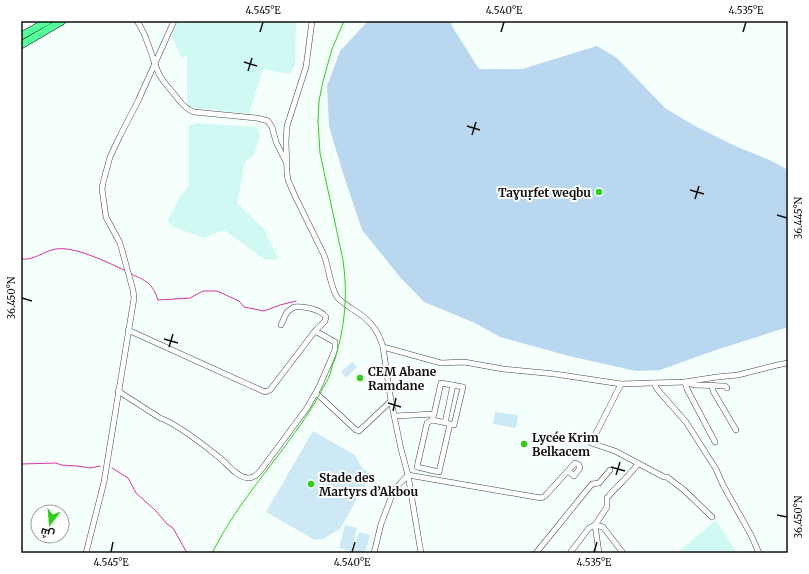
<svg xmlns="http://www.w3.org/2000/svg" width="809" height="574" font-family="Merriweather,Cairo,serif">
  <rect width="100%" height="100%" fill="#f5fffc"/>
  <!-- farmland -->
  <g fill="#d1f9f3">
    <path d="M178,21H296L295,66L290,74L263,69L249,114L187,107V55L182,59L172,36Z"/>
    <path d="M197,123L256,127L260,134L254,155L245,162L237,203L264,229L279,260L264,259L224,230L204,238L179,229L167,222L179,198L189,185V126Z"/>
    <path d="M716,520L737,553H677L700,534Z"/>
  </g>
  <!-- green -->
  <path fill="#b9d8ef" d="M368,21H451L452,26L479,69H522L597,46L617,58L665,108L695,126L733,145L774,162L788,170V327L713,351L660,370L636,371L569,356L500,337L475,323L424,302L400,277L362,230L341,167L329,126L327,86L340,51Z"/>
  <!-- pitch -->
  <g fill="#cce9f5">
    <path d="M352,362L357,367L346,378L341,372Z"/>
    <path d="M495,412L518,415L516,428L493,424Z"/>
    <path d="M313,431L355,455L362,468L371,474L340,529L323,539L315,540L266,512Z"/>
    <path d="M345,525L357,528L351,551L339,548Z"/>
    <path d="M359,532L370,535L365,553H353Z"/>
  </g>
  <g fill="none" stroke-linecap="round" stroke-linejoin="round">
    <!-- stream -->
    <g stroke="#db32a0" stroke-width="1">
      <path d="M21,259C34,261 43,251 56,249C75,246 109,263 126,271"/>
      <path d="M131,274C146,281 152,282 158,300L190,298L203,291H217L239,301L244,307L264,311L280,305L296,301"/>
      <path d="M21,464L56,463L61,465L77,466L90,468L100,466"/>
      <path d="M112,468L128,478L136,493L156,511L167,524L173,528L187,553"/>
    </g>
    <!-- minor casing -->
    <g stroke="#444" stroke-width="6">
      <g id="minor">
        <path d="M137,21C149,38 151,58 160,76C165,84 172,91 178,99C182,104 187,110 194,112L257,118L268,121L272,127L276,142L286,162"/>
        <path d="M312,21L306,67L287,126L286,141L287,173L288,180L295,196L324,255C329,268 330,286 337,297C341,302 347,305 352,309C368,318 378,329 383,347L391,401L401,449L408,475L421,553"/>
        <path d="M128,330L265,392L270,390L315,331L325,321L326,317C320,309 304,306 294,307L287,312L281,325"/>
        <path d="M383,347L441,363L464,362L503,369L555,374L621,384L685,382L717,377L738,375L777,365L788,363"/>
        <path d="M685,382L687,389L715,442"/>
        <path d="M654,383L657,389L686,422L716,469L723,485L751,535L759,553"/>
        <path d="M688,383L695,385L725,386L727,388"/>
        <path d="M621,384L591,443L615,451L664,477H667L684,490L712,517"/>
        <path d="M712,385L713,391L736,430"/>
        <path d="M118,391L160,418C178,424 205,446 220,458C228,465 237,477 248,478C254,478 258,474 261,470L307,408L319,387L332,357L335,349V342L315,331"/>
        <path d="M316,393L356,430L359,431L391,401"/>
        <path d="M395,416L434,414L441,383L463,387L454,425L450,424L439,472L417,467L427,423L432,420L434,414"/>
        <path d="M432,420L447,423"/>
        <path d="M445,423L453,385"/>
        <path d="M86,553L104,482L134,298L133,290L120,243L106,217L102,189L103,183L110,157L120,136L138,101L174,21"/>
        <path d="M374,553L381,524L394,490L408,475L541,498L545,496L575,463L579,465L580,468L574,476L568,471"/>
        <path d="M536,553L587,490L592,484L599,483L610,470"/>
        <path d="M570,553L589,528L595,525L603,527L623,553"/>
        <path d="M599,553L595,525L607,507V498C617,486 629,476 638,464"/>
      </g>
    </g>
    <!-- highway casing -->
    <g stroke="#222" stroke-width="8">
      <g id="highway">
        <path d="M21,36L48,21"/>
        <path d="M21,45L62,21"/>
      </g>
    </g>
    <!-- minor -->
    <use href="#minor" stroke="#fff" stroke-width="5"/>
    <!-- highway -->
    <use href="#highway" stroke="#53ff99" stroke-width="7"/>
    <!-- rail -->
    <path stroke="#2ad118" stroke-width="1" d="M212,553C243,490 297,442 328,379C331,373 332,365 335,359C345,326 348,295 343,260L320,153L318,121L319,101L323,81L332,49L344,21"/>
  </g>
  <!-- ticks -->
  <path fill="none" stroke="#111" stroke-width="1.5" d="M260,32L263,22M501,32L504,22M743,32L746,22M244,62L257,66M248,71L252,58M467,126L480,130M472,135L476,122M690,190L704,194M695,199L699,186M777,215L787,218M22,298L32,301M164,339L178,343M169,347L173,334M388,403L401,407M393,411L396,398M611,467L625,471M616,475L620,462M777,515L787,517M111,552L113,542M352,552L355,542M594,552L597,542"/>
  <!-- markers -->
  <g fill="#2ad118" stroke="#fff" stroke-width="1.5">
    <circle cx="599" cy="192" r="4"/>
    <circle cx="360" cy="378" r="4"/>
    <circle cx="524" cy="444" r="4"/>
    <circle cx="311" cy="484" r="4"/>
  </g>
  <g text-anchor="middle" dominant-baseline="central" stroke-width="4" stroke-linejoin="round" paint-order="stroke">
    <!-- poi labels -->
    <g font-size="12" font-weight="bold" fill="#111" stroke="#fff" text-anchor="start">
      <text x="591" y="192" text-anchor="end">Taɣuṛfet weqbu</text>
      <text x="368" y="371">CEM Abane<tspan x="368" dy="14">Ramdane</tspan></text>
      <text x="532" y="437">Lycée Krim<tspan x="532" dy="14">Belkacem</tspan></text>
      <text x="319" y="477">Stade des<tspan x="319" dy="14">Martyrs d’Akbou</tspan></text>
    </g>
  </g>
  <!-- border -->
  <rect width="809" height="574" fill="none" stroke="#ffffff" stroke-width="44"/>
  <!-- north arrow -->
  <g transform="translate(50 524) rotate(196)"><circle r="19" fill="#ffffff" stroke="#a0a0a0"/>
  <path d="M0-3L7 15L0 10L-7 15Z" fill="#2ad118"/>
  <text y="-6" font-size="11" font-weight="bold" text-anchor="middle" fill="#111111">ش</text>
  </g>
  <rect x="22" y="22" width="765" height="530" fill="none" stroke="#111" stroke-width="1.5"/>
  <g font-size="10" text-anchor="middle" fill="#111">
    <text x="263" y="14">4.545°E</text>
    <text x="504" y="14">4.540°E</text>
    <text x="746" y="14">4.535°E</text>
    <text transform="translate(798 218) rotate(-90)" y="4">36.445°N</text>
    <text transform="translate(11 298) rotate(-90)" y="4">36.450°N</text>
    <text transform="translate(798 517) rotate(-90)" y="4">36.450°N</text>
    <text x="111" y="566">4.545°E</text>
    <text x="352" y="566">4.540°E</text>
    <text x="594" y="566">4.535°E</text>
  </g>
</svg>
